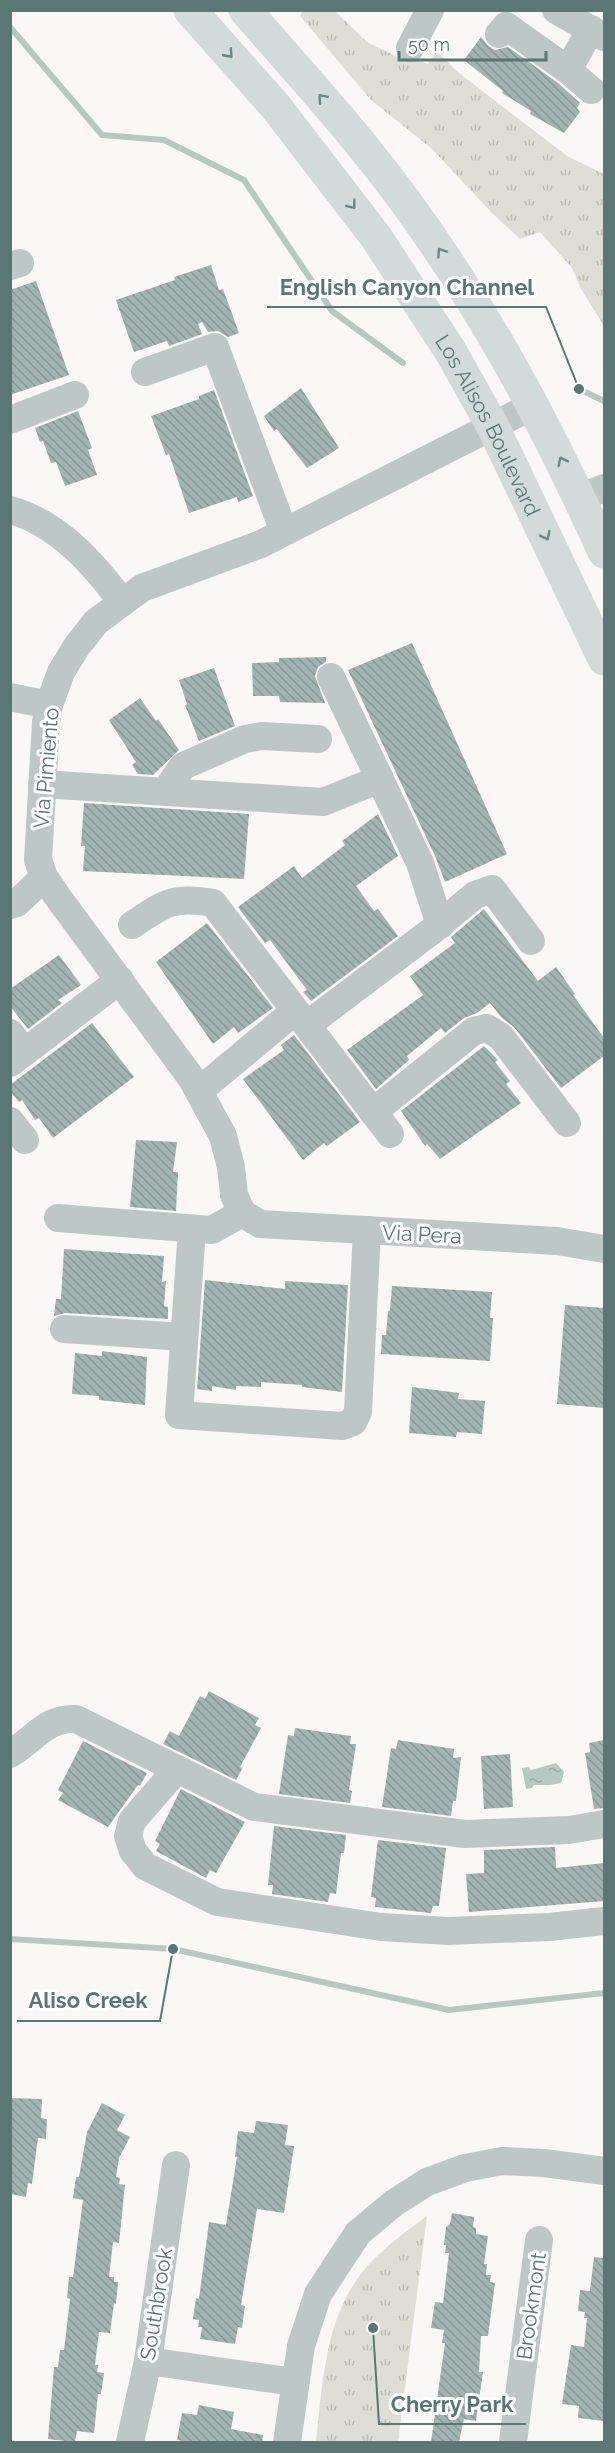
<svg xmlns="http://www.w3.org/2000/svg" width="615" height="2453" font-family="Raleway,sans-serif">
  <defs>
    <pattern id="grass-tufts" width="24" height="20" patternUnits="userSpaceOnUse" patternTransform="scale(1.5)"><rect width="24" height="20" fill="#deded6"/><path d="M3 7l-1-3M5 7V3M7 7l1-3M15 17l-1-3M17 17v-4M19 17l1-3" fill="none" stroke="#b7b9b2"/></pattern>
    <pattern id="water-ripples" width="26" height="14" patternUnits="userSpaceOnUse" patternTransform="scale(1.5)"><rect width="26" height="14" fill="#b6c8c2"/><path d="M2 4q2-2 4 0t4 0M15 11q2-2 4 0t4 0" fill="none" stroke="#97a7a2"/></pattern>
    <pattern id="building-back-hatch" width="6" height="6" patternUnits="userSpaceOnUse" patternTransform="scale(1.5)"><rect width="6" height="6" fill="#a2b4b1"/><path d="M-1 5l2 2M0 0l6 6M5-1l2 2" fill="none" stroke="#879794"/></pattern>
  </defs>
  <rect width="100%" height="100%" fill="#f9f8f7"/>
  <!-- grass -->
  <g fill="url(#grass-tufts)">
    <path d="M302,11H335L367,42L402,59L405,57L428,64L436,51L459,73L567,156L604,174V326L581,289L572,268L540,232L520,239L492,213L431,148L371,100L300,16Z"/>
    <path d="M427,2216L398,2442H316C323,2380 325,2308 373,2260C390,2243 408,2230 427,2216Z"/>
  </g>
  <!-- water -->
  <path fill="url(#water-ripples)" d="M556,1763L564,1772L561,1783L550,1785H534L532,1788L526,1789L522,1768L528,1767L531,1770Z"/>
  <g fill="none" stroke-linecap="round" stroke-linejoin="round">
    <!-- stream -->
    <g stroke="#b6c8c2" stroke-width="6">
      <path d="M10,27L102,135L164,140L244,180L332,311L403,363"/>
      <path d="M579,389L604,401"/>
      <path d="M10,1939L173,1949L449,2010L604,1993"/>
    </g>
  </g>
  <!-- building -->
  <g fill="url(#building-back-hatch)">
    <path d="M481,37L488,46L495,50L508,47L558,83L580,103L577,108L580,112L564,133L530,114L531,111L502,93L503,91L464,60Z"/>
    <path d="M211,265L219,290L223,289L239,333L228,337L218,331L208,332L202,322L198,324L202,334L169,346L167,341L134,352L116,300L175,280L174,277Z"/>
    <path d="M36,281L69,375L10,395V290Z"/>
    <path d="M301,388L339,448L307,468L277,429L274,431L264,416Z"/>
    <path d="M214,390L253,496L238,502L237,497L189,513L169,454L166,455L151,416L199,399V396Z"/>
    <path d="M78,411L92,448L88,450L97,475L65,486L56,462L51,463L43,441L40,442L35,428Z"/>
    <path d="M412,643L507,854L445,882L435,856L348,670Z"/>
    <path d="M326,657V662L318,667L315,676L325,703L280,702L279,696H253L252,663L279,662V658Z"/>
    <path d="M214,668L235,726L199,741L185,705L187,704L179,680Z"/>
    <path d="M140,698L156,721L158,719L179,750L153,775L138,774L132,765L136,762L109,720Z"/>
    <path d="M84,803L249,814L244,879L83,871L85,846H81Z"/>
    <path d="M378,814L398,856L356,886L374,911L378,909L398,936L311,1001L303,992L307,990L270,940L265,943L238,907L294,866L302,878L345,845L342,841Z"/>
    <path d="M484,909L538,981L556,967L575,994L573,995L604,1038V1056L561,1088L514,1027L501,1017L490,1003L477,1013L464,1018L445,1033L441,1028L407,1056L409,1060L376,1089L347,1050L423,995L410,976L455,943L451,937Z"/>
    <path d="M207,923L273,1008L238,1033L234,1027L213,1044L156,962Z"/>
    <path d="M59,955L81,985L58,1000L62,1003L28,1029L10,1006V989Z"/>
    <path d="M92,1023L134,1077L53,1138L39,1118L35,1120L22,1100L19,1102L10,1091V1085Z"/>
    <path d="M294,1035L360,1122L327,1146L324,1143L303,1160L243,1079L284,1050L281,1045Z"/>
    <path d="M484,1046L498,1060L495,1062L510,1081L506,1084L521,1103L440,1159L427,1144L425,1146L401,1111Z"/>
    <path d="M136,1140L177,1142L173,1172H178L176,1211L130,1207Z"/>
    <path d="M64,1249L164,1256L162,1282L166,1281L164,1306L168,1307V1319L65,1313L54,1316L56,1299H61Z"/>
    <path d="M205,1280L285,1289V1281L348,1285L342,1392L302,1387V1385L261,1382V1387L236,1386V1390L212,1386V1391L197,1389Z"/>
    <path d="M392,1286L492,1292L490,1318H493L490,1361L381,1354L382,1335H386L388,1311L390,1310Z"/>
    <path d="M565,1305L604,1308V1408L557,1404Z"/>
    <path d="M102,1351L147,1357L145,1405L99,1400V1396L72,1394L75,1353L102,1356Z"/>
    <path d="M412,1387L459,1393L458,1399L485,1401L482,1434L457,1432L456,1437L409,1433Z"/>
    <path d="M209,1691L259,1718L255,1725L261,1728L240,1767L242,1769L236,1780L163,1744L170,1731L179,1736L200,1696L205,1699Z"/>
    <path d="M295,1728L351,1736L350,1744H356L349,1790L352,1791L350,1803L279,1794L288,1735L294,1736Z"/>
    <path d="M398,1740L454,1749L453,1758L461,1757L456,1801H453L451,1816L382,1807L391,1748L396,1749Z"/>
    <path d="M604,1740V1808L594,1809L585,1753L590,1752L589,1743Z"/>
    <path d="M83,1741L147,1773L140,1786L138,1785L108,1827L58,1800L63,1793L58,1790Z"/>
    <path d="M510,1754L513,1807L484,1809L481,1756Z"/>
    <path d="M181,1789L245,1822L216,1873L210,1870L206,1878L156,1851L160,1844L155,1841Z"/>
    <path d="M274,1826L346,1835L344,1853H341L336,1894L330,1893L328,1902L272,1894L273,1885H268Z"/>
    <path d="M378,1840L446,1848L439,1906H433L431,1913L375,1907L376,1898L371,1897Z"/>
    <path d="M555,1847L556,1868L604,1863V1901L469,1912L466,1874L484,1873V1850Z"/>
    <path d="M10,2098L42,2099L41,2118L47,2119L46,2139L38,2138L32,2184L28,2183L26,2197L10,2194Z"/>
    <path d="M102,2103L125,2115L117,2130L130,2137L119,2158L116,2177L120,2178L119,2184L125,2185L119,2243L113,2242L109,2277H114V2282H118L116,2304L114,2303L110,2333L99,2332L95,2365H98L97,2372L104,2373L101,2394H98L94,2433L77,2431L75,2442L48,2439L54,2367H58L60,2350H64L70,2299L67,2298L69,2277H73L83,2200L73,2198L76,2177H79L87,2132Z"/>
    <path d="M256,2121L288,2125L285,2145L294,2146L284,2213L257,2209L241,2305L245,2306L242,2328L238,2327L235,2344L200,2339L202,2327H198L199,2320L193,2319L196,2298L199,2299L209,2222L226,2225L237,2157H235L238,2131L254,2133Z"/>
    <path d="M452,2213L474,2217L473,2227L476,2228V2234L488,2236L484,2264H487L486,2275H491L490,2282L495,2283L488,2336H481L479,2372H483L476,2421L464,2419L459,2442H431L445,2343H442L444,2330L431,2328L435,2302L443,2303L449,2253H445L446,2245H444L446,2227L450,2224Z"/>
    <path d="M594,2257L604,2258V2421L578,2418L579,2406L562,2404L571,2345L584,2347L587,2318H584L585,2312L578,2311L580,2290L590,2291Z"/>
    <path d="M199,2405L234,2412L231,2429L263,2435L262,2442H189L177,2440L182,2413L197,2415Z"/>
  </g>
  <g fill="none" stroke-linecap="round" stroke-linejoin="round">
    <!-- minor -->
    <g stroke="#bdc7c6" stroke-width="28">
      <path d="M556,10L604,37"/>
      <path d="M499,34L506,26L568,70L591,29"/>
      <path d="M410,48L430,10"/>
      <path d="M568,70L591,90"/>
      <path d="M10,266L20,263"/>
      <path d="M145,372L215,347L284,532"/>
      <path d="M10,420L75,395"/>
      <path d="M580,498L604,488"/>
      <path d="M10,510C58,523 94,564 122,602"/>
      <path d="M331,677L420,863L440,925"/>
      <path d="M10,697L49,705"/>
      <path d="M42,784L323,802L380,779"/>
      <path d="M169,792L171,783L183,766L245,739L262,736L318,739"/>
      <path d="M10,905L17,903L44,877"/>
      <path d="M132,925C165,903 173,896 213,903L390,1134"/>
      <path d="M307,1025L433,930L475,895L492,889L531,941"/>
      <path d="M10,1033L25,1052"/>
      <path d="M10,1063L120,980"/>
      <path d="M199,1091L295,1011"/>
      <path d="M373,1112L474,1031L487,1028L501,1037L567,1123"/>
      <path d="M10,1121L25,1140"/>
      <path d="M242,1213L234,1195L231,1167L223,1136L192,1079L57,896L44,877L38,860L46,722L49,705L61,672L77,646L96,622L142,588L261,544L534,405"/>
      <path d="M242,1213L260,1224L557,1241L604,1249"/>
      <path d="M58,1218L212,1230L242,1213"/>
      <path d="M192,1229L179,1415L342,1426L353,1422L358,1412L367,1230"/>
      <path d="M64,1329L184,1337"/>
      <path d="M10,1754C34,1740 46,1717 76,1719L254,1807L465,1834L569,1830L604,1824"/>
      <path d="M177,1769L132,1821L128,1836L133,1851L145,1866L217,1902L381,1927L448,1931L549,1927L604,1921"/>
      <path d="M148,2361L294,2382"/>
      <path d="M130,2442L148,2361L176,2165"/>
      <path d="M287,2442L301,2346L318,2294L358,2233L394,2203L427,2182L465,2168L502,2161L544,2163L604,2171"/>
      <path d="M513,2442L539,2240"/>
    </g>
    <!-- major -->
    <g stroke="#d3dbda" stroke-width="33">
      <path id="s1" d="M190,10L276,107L376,237L451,352L493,427L604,659"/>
      <path d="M245,10C300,73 356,134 405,201C487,313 547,426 604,552"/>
    </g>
  </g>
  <!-- one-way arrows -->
  <defs><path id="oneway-chevron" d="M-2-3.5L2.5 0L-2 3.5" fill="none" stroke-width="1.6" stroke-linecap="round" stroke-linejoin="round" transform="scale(1.5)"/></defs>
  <g stroke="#6c8682">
    <use href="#oneway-chevron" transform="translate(229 54) rotate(48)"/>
    <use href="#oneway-chevron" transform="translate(322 98) rotate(-131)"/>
    <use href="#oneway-chevron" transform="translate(352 205) rotate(52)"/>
    <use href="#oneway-chevron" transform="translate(441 252) rotate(-124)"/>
    <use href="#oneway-chevron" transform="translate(562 461) rotate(-116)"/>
    <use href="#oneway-chevron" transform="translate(546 536) rotate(64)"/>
  </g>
  <g text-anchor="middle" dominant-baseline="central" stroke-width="6" stroke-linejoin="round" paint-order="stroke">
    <!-- street labels -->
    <g font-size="21" fill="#5a7773" stroke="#fff">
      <text stroke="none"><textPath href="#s1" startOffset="513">Los Alisos Boulevard</textPath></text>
      <text transform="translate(46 768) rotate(-85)">Via Pimiento</text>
      <text transform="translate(422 1234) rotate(3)">Via Pera</text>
      <text transform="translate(156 2304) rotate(-81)">Southbrook</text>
      <text transform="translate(531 2306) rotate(-82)">Brookmont</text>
    </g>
  </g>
  <!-- callouts -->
  <path fill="none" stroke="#5a7773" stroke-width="2" d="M579 389L546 307H267M173 1949L160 2021H17M373 2328L379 2424H526"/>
  <g fill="#5a7773" stroke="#fff" stroke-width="2">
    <circle cx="579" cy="389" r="6"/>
    <circle cx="173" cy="1949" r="6"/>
    <circle cx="373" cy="2328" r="6"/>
  </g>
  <g font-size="22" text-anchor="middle" font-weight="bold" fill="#5a7773" stroke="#fff" stroke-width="6" stroke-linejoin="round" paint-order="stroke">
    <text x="407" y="295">English Canyon Channel</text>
    <text x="88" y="2008">Aliso Creek</text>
    <text x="452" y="2412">Cherry Park</text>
  </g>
  <!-- border -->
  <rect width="615" height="2453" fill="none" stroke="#5a7773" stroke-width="24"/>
  <!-- scale -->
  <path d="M399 51v9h147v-9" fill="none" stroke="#5a7773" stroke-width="3"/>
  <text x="408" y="51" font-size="18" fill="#5a7773" stroke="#ffffff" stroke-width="4.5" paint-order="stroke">50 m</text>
</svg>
